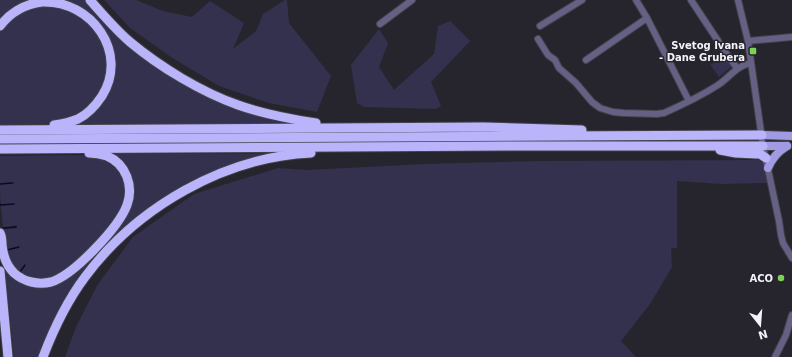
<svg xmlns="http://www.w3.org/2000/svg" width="792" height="357" font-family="'DejaVu Sans',sans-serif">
  <rect width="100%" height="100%" fill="#26252e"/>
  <!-- green -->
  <g fill="#33314d">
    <path d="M0,0H35L0,20Z"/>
    <path d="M63,0H86L179,80L302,124L73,126L101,104L111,43C103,22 85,4 63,0Z"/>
    <path d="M104,0H136L163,11L192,17L210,1L244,23L233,49L256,31L263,14L285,0H287L289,23L331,76L317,112L269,103L219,86L171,57L130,28Z"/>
    <path d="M39,6H60L85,18L102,39L108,63L106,75L97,98L81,113L73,117L55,122L45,124L0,125V32L4,26L20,13Z"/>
    <path d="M450,21L470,41L431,82L441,106L436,109L364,107L357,103L351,65L379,29L388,43L379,67L394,90L434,54L438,26Z"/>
    <path d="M725,57L731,67L719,77L710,64L720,62Z"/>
    <path d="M283,153L206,177L100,254L39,357H14L5,268L21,282L68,277L133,199L113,154Z"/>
    <path d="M88,155L111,161L122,173L127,191L119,214L100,238L76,262L52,278L37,280L19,273L10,263L4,242L3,229L17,228V225L11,227L3,228L0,196H1L0,194V184H14V182L0,184V156Z"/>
    <path d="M761,160L763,164L767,183L722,184L677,181V248H671L672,267L650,304L621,341L636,357H65L76,327L98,284L133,237L194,194L278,168L307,170L425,164L542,161Z"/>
  </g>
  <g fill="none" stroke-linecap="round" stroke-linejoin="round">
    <!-- stream -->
    <g stroke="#0e0727" stroke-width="1.5">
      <path d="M0,184L12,183"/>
      <path d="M0,205L14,204"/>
      <path d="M3,228L16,227"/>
      <path d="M7,250L19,247"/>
      <path d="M20,272L25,265"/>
    </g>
    <!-- minor casing -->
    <g stroke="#43424a" stroke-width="8">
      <g id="minor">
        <path d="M636,0L647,18L689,101"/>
        <path d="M691,0L728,56L737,68"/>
        <path d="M738,0L748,41L763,146L779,221L781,235L783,243L792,258"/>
        <path d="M380,24L412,0"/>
        <path d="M540,26L582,0"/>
        <path d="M538,39L548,55L555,60L559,68L576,83L592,102L600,108L613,112L624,113L657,114L664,113C682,105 701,96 718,85C729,78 737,65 751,63"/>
        <path d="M748,41L792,37"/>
        <path d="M586,60L647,18"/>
        <path d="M775,357L786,335L792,315"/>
      </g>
    </g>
    <!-- major casing -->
    <g stroke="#43424a" stroke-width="10">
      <g id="major">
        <path d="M762,135L792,136"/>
        <path d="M763,146H787"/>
        <path d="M768,168C772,158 777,152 787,146"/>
      </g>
    </g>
    <!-- highway casing -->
    <g stroke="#43424a" stroke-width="11">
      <g id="highway">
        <path d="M90,0C103,15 115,29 130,42C160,67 201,92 238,105C263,114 290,119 316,123"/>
        <path d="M0,26C10,13 25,4 42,2C92,0 129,53 102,96C96,105 88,114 78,119C71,122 62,124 54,125"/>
        <path d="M0,130L484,127L582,130"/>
        <path d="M0,139L762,135"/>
        <path d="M0,149L507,146H763"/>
        <path d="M720,150L736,153L757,154H760L766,158"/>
        <path d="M0,233C2,237 2,241 2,245C3,255 6,265 14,273C24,282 38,285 51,282C74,275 119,227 127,205C134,186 126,164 107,156C101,154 95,153 89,153"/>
        <path d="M0,271L8,357"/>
        <path d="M43,357C54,328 67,301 85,277C137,207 224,157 311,153"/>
      </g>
    </g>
    <!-- minor -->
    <use href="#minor" stroke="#646184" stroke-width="6"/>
    <!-- major -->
    <use href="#major" stroke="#a19be3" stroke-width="8"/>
    <!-- highway -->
    <use href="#highway" stroke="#bab5fb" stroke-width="9"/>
  </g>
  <!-- markers -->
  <g fill="#7dd154" stroke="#26252e" stroke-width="1.5">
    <rect x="749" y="47" width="8" height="8" rx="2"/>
    <circle cx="781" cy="278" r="4"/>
  </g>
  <g text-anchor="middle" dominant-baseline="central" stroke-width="3" stroke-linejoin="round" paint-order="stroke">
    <!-- poi labels -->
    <g font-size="10" font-weight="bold" fill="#f3f3f9" stroke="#26252e" text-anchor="end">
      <text x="745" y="45">Svetog Ivana<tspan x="745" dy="12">- Dane Grubera</tspan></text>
      <text x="773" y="278">ACO</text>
    </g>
  </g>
  <!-- north arrow -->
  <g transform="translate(760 325) rotate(163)" stroke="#26252e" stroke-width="3" paint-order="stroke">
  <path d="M0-3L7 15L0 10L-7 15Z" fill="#f3f3f9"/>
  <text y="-6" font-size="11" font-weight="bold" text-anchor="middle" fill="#f3f3f9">N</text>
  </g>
</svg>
